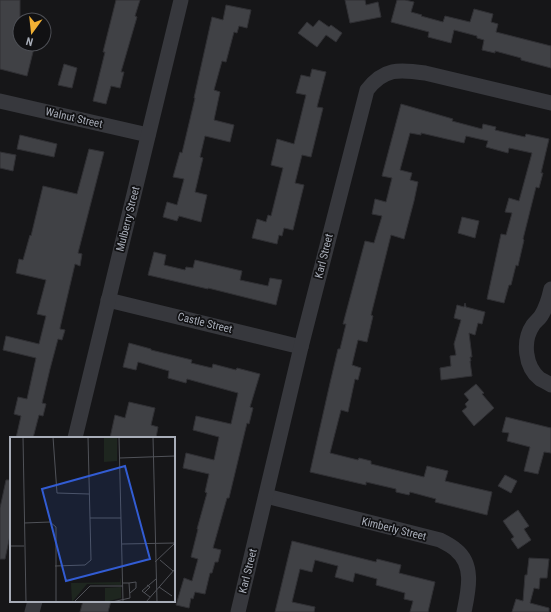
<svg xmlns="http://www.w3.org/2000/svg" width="551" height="612" font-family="'Roboto Condensed',sans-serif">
  <rect width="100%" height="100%" fill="#161618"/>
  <!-- building -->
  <g fill="#404145" stroke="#303034">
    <path d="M0,0H20V44H35L27,76L0,69Z"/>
    <path d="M116,0H140L135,16L137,17L121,72H124L120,88L111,86L106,104L93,101L105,52H103Z"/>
    <path d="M345,0H365L366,5L378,2L381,17L350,23Z"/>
    <path d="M397,0H405L414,2L411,12L422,15L421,16L443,22L445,16L470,22L474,9L493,14L491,22L498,24L496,32L551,46V68L521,60V58L495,51V53L482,50L484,40L477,38V36L454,30L451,43L428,37L429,32L391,22Z"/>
    <path d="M226,5L251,10L247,28L239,26L237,33L234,32L226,62L222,61L214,90L220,92L214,120L234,125L230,142L205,136L200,157L203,158L195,192L207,195L201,222L179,216L177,221L163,217L167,202L177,205L184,179L173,177L180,152L182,153L195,98H194L212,17L223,20Z"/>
    <path d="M319,20L329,27L331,25L342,33L336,42L326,35L317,47L298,33L307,22L313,27Z"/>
    <path d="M64,64L77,68L72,88L58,85Z"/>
    <path d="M312,69L326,72L317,107L323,108L311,157L302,155L295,183L304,185L293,230L284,228L282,236L279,235L277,244L252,238L257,219L266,222L268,215L271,216L283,168L271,165L277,139L294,144L306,95L296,93L301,75L310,77Z"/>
    <path d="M401,104L453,119L452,121L482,129L483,124L496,127L495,130L525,137L526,134L549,139L541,173H543L539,188L536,187L523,239L524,240L518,266L516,265L511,285H509L504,303L487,299L501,234L506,235L512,213L505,212L509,198L519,201L532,153L509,148L508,153L486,147L488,141L466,136L464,143L421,133V135L410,133L400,170L412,173L410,180L418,182L414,201L404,239L391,235L371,315L373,316L367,342L358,340L352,365L361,368L358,380L355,379L348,412L341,410L330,453L358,460L359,458L371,461V464L424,477L427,466L448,471L445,481L492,492L487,515L435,502L436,499L410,492L409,495L396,492V489L366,482V485L310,472L330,383L338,349H340L346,324H343L365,241L374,243L382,216L372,214L375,199L386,202L392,178L382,176Z"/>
    <path d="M20,135L57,144L54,157L17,149Z"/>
    <path d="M89,149L104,152L78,253L82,254L80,266L75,264L60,328V329L65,330L62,340L58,339L50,369L42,403L46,404L43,416L39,415L33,438H16L21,416L14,414L18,397L27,399L36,358L3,350L6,336L39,344L46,316L37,314L46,280L16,273L19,259L23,260L30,235L31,236L43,186L77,194Z"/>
    <path d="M0,152L16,155L13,171L0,168Z"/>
    <path d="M462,217L479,221L475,238L458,233Z"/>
    <path d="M154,252L166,255L164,265L185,270L186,267L193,268L195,260L242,271L240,280L268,286L270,278L282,280L276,305L208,288V289L148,275Z"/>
    <path d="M465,303L466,307L485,312L482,324L478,323L475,335L469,333L472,357H470L471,361H470L472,376L441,380L440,368L451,366L450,356L456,355L454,344L461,320L454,318L457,305L464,307Z"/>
    <path d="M129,343L151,349V350L192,360L191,363L212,368L213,364L236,370L237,368L260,374L250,407L253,408L249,424L247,423L229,498H227L213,548L221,550L218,562H215L212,573H210L205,594L195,592L193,599L191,598L189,608L176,605L184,578L192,581L198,559L191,557L198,529H197L207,493L205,492L209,474L183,468L186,453L214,460L219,437L193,430L196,416L231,424L238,393L187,379L186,383L168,378L169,371L138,362L136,370L123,367Z"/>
    <path d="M476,384L484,393L482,394L494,408L474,426L462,411L467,407L465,404L469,400L464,394Z"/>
    <path d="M129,402L155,408L151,425L158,427L156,438H110L115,415L125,418Z"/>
    <path d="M506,417L551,428V453L544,452L538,474L524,471L530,447L507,441L509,433L502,432Z"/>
    <path d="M505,475L517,481L511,493L498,486Z"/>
    <path d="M6,480H11V531L5,559H0V508Z"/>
    <path d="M518,510L529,526L524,529L531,540L518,549L511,539L514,537L503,521Z"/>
    <path d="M292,541L376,562L377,559L401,565L399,573L435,582L428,612H410L413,601L404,599L405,593L376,585L377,579L355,573L353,582L335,577L338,566L315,560L312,572L300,569L292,602L315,607L314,612H275Z"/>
    <path d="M529,558L549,559L547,578H540L539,589L534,588L530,603L549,608V612H512L516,599L523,601L525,575H527Z"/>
    <path d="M83,601H111L108,612H80Z"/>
  </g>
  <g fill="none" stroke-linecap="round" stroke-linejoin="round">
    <!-- minor -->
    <g stroke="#37383d" stroke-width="15">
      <path d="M0,101L148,135"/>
      <path d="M551,289C549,298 546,308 541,316C539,319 535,322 533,325C522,341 525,367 540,379C544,381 548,383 551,385"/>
      <path d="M108,300L301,347"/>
      <path d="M75,438L181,0"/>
      <path d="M266,496L440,540C446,543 452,546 456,550C475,565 468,592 464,612"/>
      <path d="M32,612L35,601"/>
      <path d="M238,612L301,347L367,90C384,68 399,69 425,73L551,103"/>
    </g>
  </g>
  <g text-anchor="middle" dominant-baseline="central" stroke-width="3.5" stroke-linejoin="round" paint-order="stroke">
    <!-- street labels -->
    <g font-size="11" fill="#a8adb8" stroke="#111113">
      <text transform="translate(74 118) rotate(13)">Walnut Street</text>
      <text transform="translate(128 219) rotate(-76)">Mulberry Street</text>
      <text transform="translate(324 256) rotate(-76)">Karl Street</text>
      <text transform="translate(205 323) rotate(14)">Castle Street</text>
      <text transform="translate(394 529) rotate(14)">Kimberly Street</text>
      <text transform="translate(248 571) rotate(-76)">Karl Street</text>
    </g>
  </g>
  <!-- overview -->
  <g transform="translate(10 437)">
    <rect width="165" height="165" fill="#161618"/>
    <path d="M94,0H107V24L94,25ZM111,140V148L77,147L62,165L61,146L110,145ZM111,150V161L95,165V151Z" fill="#1e261f"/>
    <path fill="none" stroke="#505258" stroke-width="1" d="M13,0L16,165M43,0L47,56L79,57M109,0L113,165M143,0L147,165M110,21L165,19M80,81H111M14,86L40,85L46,90V165M112,107L165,106M0,109H14M150,123L163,134M145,125L165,106M45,129L75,128L81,123L78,0M119,146L126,145V151L120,156M149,150L162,159M134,156L140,150L137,148M140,160L132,154L146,142M64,165L80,149H113M102,165L120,161L119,146H113M136,165L165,132"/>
    <path fill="#325cd3" fill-opacity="0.15" stroke="#325cd3" stroke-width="2" d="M115,29L140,122L56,144L32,52Z"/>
    <rect width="165" height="165" fill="none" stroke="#a8adb8" stroke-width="2"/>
  </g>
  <!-- north arrow -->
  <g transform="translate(32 32) rotate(195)"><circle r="19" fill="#111113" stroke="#4d4f55"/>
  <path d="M0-3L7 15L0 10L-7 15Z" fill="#f2b134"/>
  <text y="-6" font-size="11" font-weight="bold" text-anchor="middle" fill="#a8adb8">N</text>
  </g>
</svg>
